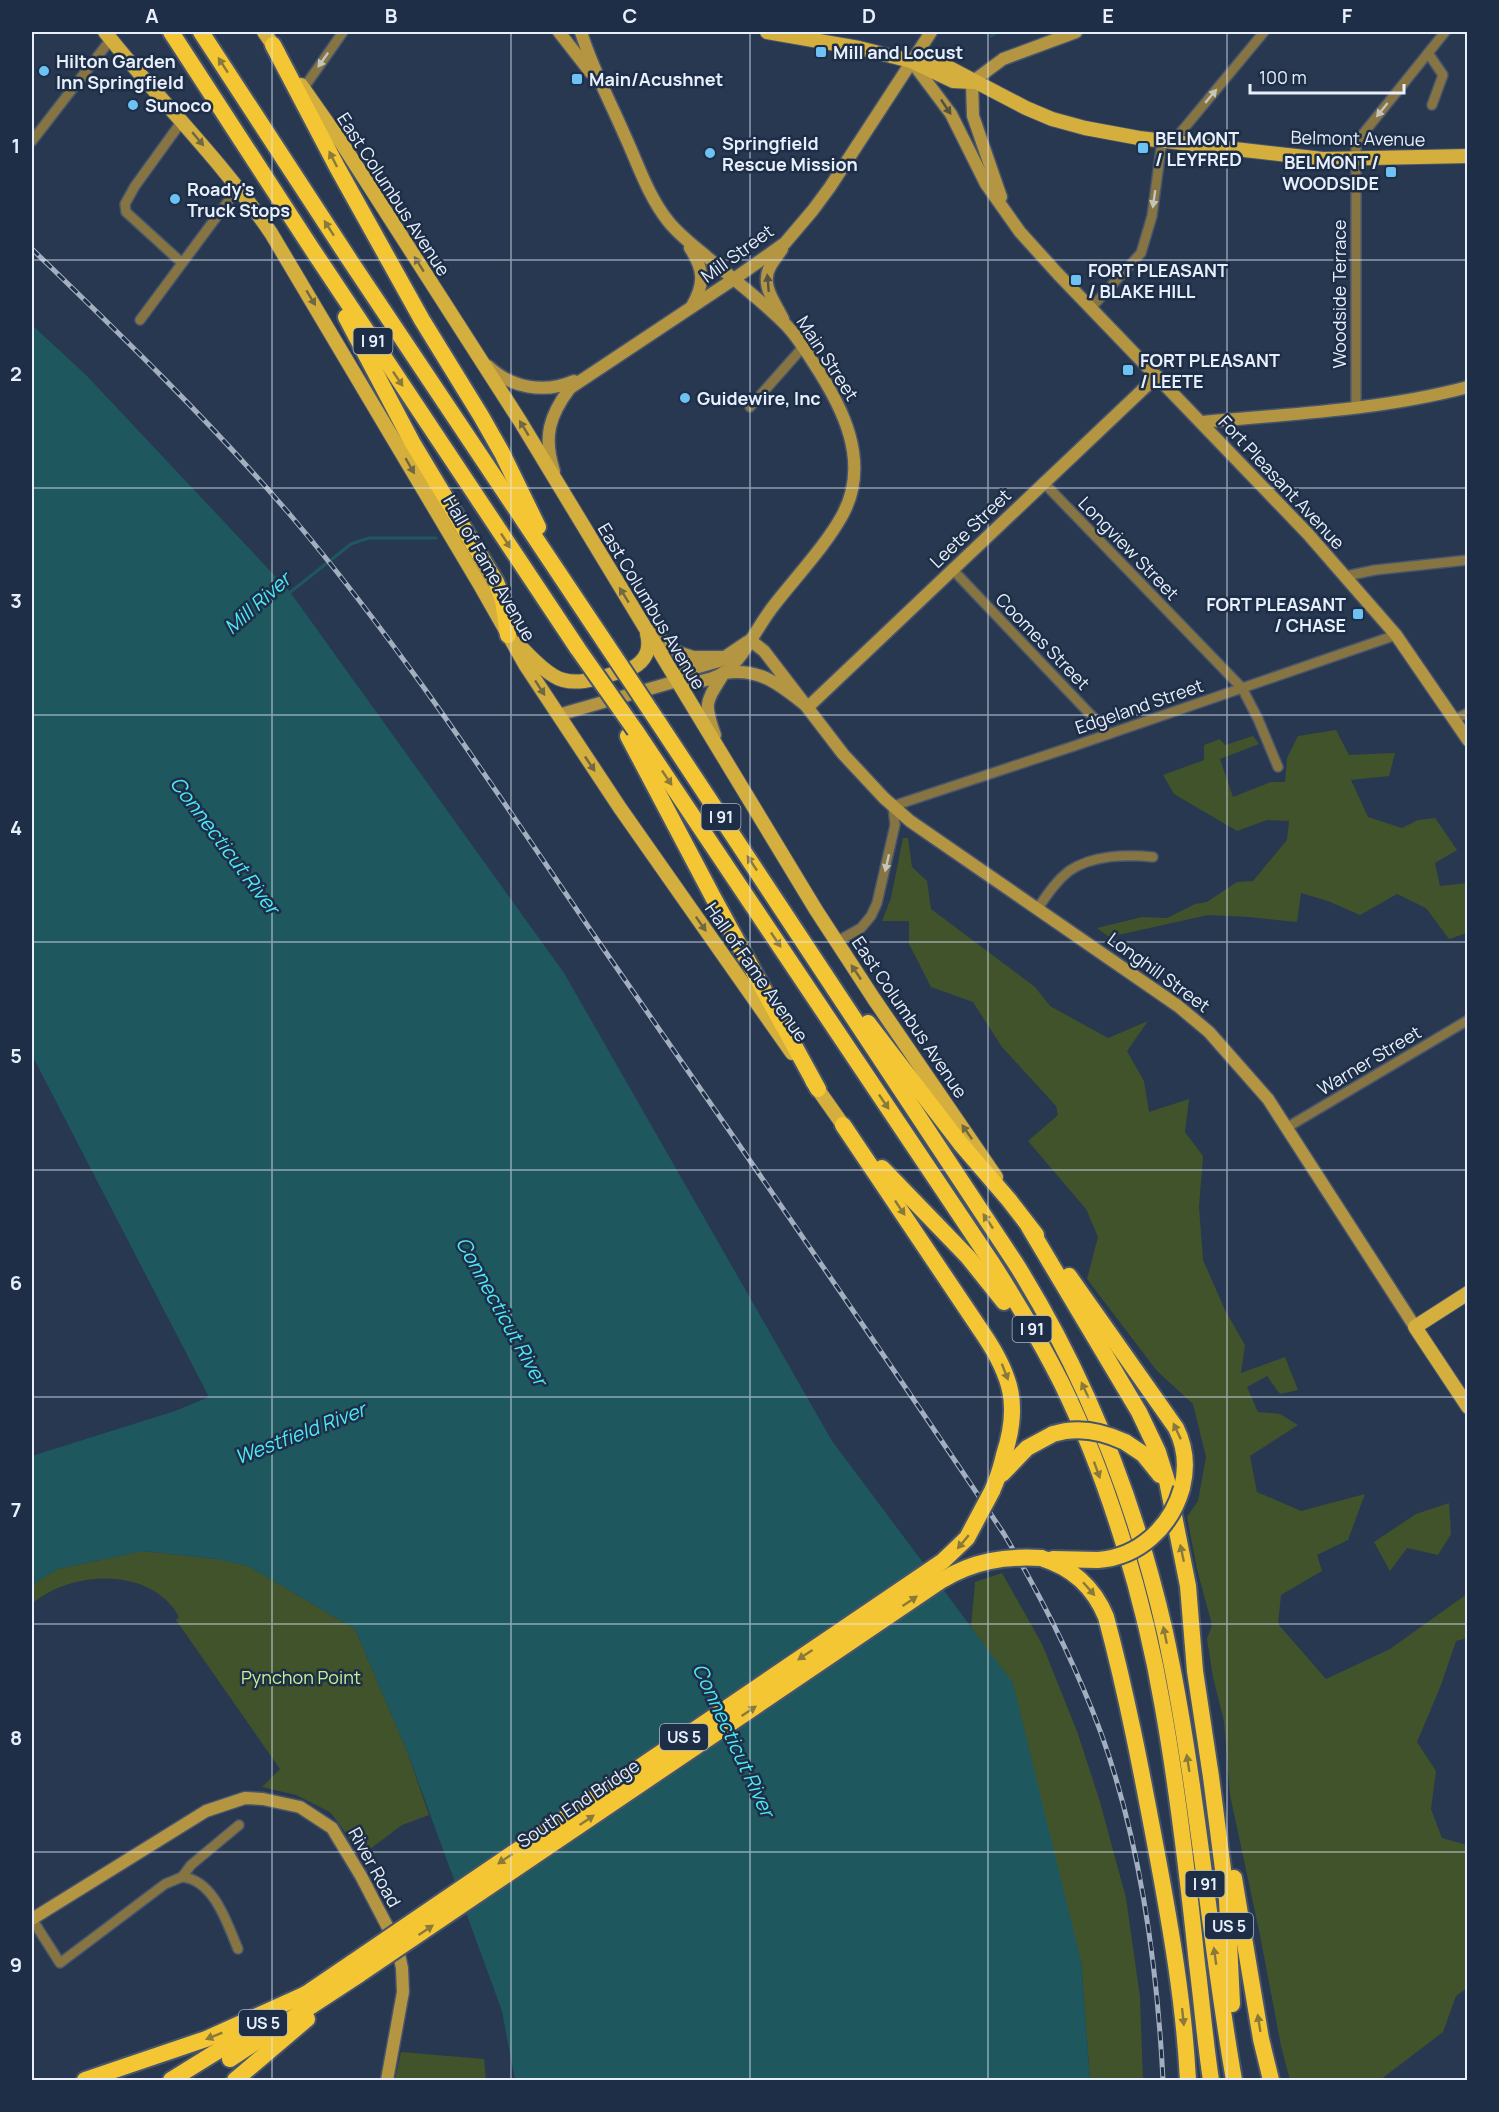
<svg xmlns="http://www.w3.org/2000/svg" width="1499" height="2112" font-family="Manrope,sans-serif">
  <rect width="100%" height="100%" fill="#283851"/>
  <!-- green -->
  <g fill="#41532b">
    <path d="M1336,730L1349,755L1395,753L1389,776L1351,780L1368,817L1402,828L1418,820L1435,818L1457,850L1435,863L1440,886L1467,883V933L1449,939L1426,908L1397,894L1360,915L1328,901L1301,893L1297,922L1249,917L1208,915L1109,937L1097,928L1142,917L1167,918L1195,904L1207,902L1237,882L1253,881L1287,840L1289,821L1267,820L1237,831L1174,794L1163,775L1204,760V745L1220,739L1225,745L1253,736L1259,744L1220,759L1233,797L1271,782H1285L1287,758L1298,736Z"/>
    <path d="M903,838H908L912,867L927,881L931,909L1035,987L1050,1006L1108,1038L1148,1021L1127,1051L1144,1081L1149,1112L1189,1099L1185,1132L1203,1156L1199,1207L1203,1260L1225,1310L1245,1345L1241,1373L1285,1357L1298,1390L1280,1394L1267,1376L1247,1387L1258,1412L1280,1414L1298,1425L1250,1456L1257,1492L1301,1511L1365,1494L1348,1540L1317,1555L1322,1571L1281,1595L1278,1624L1326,1679L1390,1649L1467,1594V1638L1456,1641L1441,1685L1417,1742L1436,1771L1431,1809L1442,1838L1467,1845V1988L1456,1996L1443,2032L1380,2080H1290L1281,2046L1260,1935L1230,1795L1224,1721L1213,1677L1207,1639L1212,1625L1197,1569L1187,1517L1198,1501L1206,1457L1193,1404L1157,1371L1087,1279L1098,1237L1086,1209L1028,1141L1058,1115L1056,1106L1002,1047L973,1002L931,987L909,944V921H882L891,898Z"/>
    <path d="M1449,1503L1451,1534L1438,1555L1407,1548L1390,1571L1374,1542L1416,1514Z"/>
    <path d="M143,1551L217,1559L248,1566L355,1629L407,1751L429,1815L402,1825L362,1855L330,1812L296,1795L262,1787L280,1769L176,1620L179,1617C152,1566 70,1570 32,1604V1585L58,1569Z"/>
    <path d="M1002,1573L1042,1644L1078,1734L1100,1802L1126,1898L1140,1997L1143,2080H1090L1081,1961L971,1627L975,1582Z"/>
    <path d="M401,2052L484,2059L486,2080H395Z"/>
  </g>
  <!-- water -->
  <path fill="#1e585e" d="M32,325L86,375L290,592L564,973L832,1441L1013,1683L1081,1961L1090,2080H515L502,2011L407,1751L355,1629L248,1566L217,1559L143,1551L58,1569L32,1585V1456L175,1411L209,1397L32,1055Z"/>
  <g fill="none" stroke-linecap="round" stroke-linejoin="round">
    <!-- stream -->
    <g stroke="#1e585e" stroke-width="3">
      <path d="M991,36L997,32"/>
      <path d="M288,594L351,544L369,538H436"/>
    </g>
    <!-- street casing -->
    <g stroke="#47556c" stroke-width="12">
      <g id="street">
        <path d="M1428,53L1443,75L1432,105"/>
        <path d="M303,89L343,32"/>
        <path d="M182,121L135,186L125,204L126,212L182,263"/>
        <path d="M32,141L111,39"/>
        <path d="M1175,142L1181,132L1264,32"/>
        <path d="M1091,308L1141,253L1152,216L1162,141"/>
        <path d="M140,320L238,188"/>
        <path d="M750,407L803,347"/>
        <path d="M1356,408V145L1358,140L1445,32"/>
        <path d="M1043,482L1242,688L1258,719L1278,767"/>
        <path d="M953,570L1109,734"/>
        <path d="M1346,576L1375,570L1468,560"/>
        <path d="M1453,720L1468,713"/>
        <path d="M1038,908C1047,895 1056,881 1069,871C1092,855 1127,854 1153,857"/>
        <path d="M836,942L861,928L871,916L877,903L895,825L893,806L1074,746L1396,635"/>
        <path d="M1286,1128L1468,1020"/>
        <path d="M182,1877C214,1880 227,1923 238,1949"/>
        <path d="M32,1919L60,1963L165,1884L182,1877L191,1865L239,1825"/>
      </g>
    </g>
    <!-- secondary casing -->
    <g stroke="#47556c" stroke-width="15">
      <g id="secondary">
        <path d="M559,32L591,73"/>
        <path d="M912,62L951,114L986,184L1020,232L1058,274L1308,534L1396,635L1468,740"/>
        <path d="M1001,197L973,116L972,82L1003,59L1076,32"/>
        <path d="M690,248C704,269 705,284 692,306"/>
        <path d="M782,249C778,255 774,260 771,265C759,284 775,302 783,319"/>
        <path d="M488,366C511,388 544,394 574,381"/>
        <path d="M1201,422C1290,414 1381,410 1468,387"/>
        <path d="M554,471C543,437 549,416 570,388L734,279L785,243L813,210L830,187L931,32"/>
        <path d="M649,630L678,652L693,657H726"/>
        <path d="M750,640L764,651L843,754L884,798L910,821L1178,1006L1209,1032L1268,1099L1415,1327"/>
        <path d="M677,681L688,670L719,661L747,642"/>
        <path d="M558,715L677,681C738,689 743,644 775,604C796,577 827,544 843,514C871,461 842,406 813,362C804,348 795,333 783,322C760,299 733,279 707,257C694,246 679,235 668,221C648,196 638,164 625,136C610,101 592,68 581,32"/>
        <path d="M715,735C703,702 706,702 724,673C761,667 781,686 808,707L1157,376"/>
        <path d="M32,1919L206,1811L245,1798L263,1799L300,1807L332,1828L361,1876L397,1945L402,1968L403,1992L387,2080"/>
      </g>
    </g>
    <!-- primary casing -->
    <g stroke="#47556c" stroke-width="16">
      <g id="primary">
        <path d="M105,32C159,100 222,161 271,233L480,585L526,666L620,808L792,1053"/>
        <path d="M264,32L278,52"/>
        <path d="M767,32L859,48L911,61L953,81L972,82"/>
        <path d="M911,61H927L942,64L1026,108L1052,119L1085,128L1139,138L1323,159L1468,156"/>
        <path d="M301,85L341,142L520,421L816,910L874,999L996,1177"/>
        <path d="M518,644C529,655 540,668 554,676C576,690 609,674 632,668C646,661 651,649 647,634"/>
        <path d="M812,1081L843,1125"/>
        <path d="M1468,1293L1415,1327L1468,1407"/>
      </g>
    </g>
    <!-- highway casing -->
    <g stroke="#47556c" stroke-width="20">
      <g id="highway">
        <path d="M171,32L312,249L578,649"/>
        <path d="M201,32L351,262L606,644"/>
        <path d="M273,45L337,167L422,320L481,416L502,453L538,527"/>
        <path d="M346,317L412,442L496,582L503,600L508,635"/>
        <path d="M658,722L1016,1264C1087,1378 1135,1501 1165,1632C1197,1780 1208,1932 1234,2080"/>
        <path d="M635,730L992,1263C1017,1302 1041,1342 1062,1384C1109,1481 1145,1602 1163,1708C1178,1792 1188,1878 1197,1964C1202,2003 1205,2042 1211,2080"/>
        <path d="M628,736L714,899L818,1089"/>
        <path d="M868,1023L960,1143L1009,1200L1036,1235"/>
        <path d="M843,1125L984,1335C1012,1377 1020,1406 1004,1455C1001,1468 997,1480 992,1491"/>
        <path d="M882,1168L968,1257L1004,1302"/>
        <path d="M1029,1227L1139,1412L1158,1452L1167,1481L1188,1586L1195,1671L1211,1777L1227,1900L1232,2004"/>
        <path d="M1069,1276L1176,1428C1186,1448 1187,1468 1182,1488"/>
        <path d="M1125,1442L1143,1454L1160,1475"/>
        <path d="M1002,1474L1027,1448L1053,1434"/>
        <path d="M1041,1558C1071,1567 1094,1587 1106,1617C1127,1695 1142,1774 1157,1854C1171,1929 1184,2004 1188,2080"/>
        <path d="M1053,1559L1098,1560"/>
        <path d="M1234,1878L1261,2039L1271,2080"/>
        <path d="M297,2000L353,1962"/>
        <path d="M230,2059L360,1974"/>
        <path d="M85,2080L206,2039L306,1994"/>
        <path d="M171,2080L266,2021"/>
        <path d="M235,2080L307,2019"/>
      </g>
    </g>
    <!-- street -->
    <use href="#street" stroke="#877443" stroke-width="9"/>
    <!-- secondary -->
    <use href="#secondary" stroke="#b39542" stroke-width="12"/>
    <!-- primary -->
    <use href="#primary" stroke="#d5af3d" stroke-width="14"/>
    <!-- highway -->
    <use href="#highway" stroke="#f4c633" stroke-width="16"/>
    <!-- rail casing -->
    <g stroke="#a3aebf" stroke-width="5">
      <path id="rail" d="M32,249C121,335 211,422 292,517C407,653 504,804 605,951C739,1145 874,1338 1004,1534C1042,1598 1075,1663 1101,1733C1141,1844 1157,1963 1163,2080"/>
    </g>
    <!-- rail -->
    <use href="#rail" stroke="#1e2e46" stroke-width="3" stroke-dasharray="9" stroke-linecap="butt"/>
    <!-- highway-bridge casing -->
    <g stroke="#47556c" stroke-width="20" stroke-linecap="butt">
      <g id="highway-bridge">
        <path d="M606,644L658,722"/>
        <path d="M578,649L635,730"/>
        <path d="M1053,1434C1078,1426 1102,1431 1125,1442"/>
        <path d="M1098,1560C1139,1557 1171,1527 1182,1488"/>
        <path d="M353,1962L943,1561L967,1538L992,1491"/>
        <path d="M360,1974L942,1580C974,1561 1004,1556 1041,1558"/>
      </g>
    </g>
    <!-- highway-bridge -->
    <use href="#highway-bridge" stroke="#f4c633" stroke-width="16"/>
  </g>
  <!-- one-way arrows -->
  <defs><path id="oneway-solid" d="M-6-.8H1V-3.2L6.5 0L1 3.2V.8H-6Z" transform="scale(1.5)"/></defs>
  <g fill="#c5c4bb">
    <use href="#oneway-solid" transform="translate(323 60) rotate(125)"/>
    <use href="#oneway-solid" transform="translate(1211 96) rotate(-50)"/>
    <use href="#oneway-solid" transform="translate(1382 110) rotate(129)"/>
    <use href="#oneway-solid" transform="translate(1154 199) rotate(98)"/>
    <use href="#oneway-solid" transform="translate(887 863) rotate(103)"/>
  </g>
  <g fill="#897a3c">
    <use href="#oneway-solid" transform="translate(223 65) rotate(-123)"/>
    <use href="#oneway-solid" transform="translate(333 159) rotate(-117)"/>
    <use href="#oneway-solid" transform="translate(329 228) rotate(-123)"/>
    <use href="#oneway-solid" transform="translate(398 379) rotate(56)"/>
    <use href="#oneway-solid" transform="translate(506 541) rotate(56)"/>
    <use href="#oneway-solid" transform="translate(667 778) rotate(56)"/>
    <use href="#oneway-solid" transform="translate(752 863) rotate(-124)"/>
    <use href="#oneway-solid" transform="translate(776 940) rotate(56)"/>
    <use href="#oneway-solid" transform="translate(884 1102) rotate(56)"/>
    <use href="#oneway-solid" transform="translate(900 1208) rotate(56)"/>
    <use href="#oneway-solid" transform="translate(988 1221) rotate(-124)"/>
    <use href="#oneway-solid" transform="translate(1005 1372) rotate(69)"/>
    <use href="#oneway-solid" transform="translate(1085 1390) rotate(-115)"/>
    <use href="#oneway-solid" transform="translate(1177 1431) rotate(-115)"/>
    <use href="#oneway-solid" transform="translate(1097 1470) rotate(70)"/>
    <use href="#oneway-solid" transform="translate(963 1542) rotate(130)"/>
    <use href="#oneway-solid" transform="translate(1182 1553) rotate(-102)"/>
    <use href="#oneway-solid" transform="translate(1089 1589) rotate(49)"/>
    <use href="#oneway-solid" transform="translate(910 1601) rotate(-34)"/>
    <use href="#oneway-solid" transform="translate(1165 1635) rotate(-102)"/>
    <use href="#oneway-solid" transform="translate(805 1655) rotate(146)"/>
    <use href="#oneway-solid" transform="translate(749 1711) rotate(-34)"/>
    <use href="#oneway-solid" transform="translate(1188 1763) rotate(-99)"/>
    <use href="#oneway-solid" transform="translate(587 1820) rotate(-34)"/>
    <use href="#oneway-solid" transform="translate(505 1859) rotate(146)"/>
    <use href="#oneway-solid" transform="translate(426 1930) rotate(-34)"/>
    <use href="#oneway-solid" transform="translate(1215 1956) rotate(-98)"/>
    <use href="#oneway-solid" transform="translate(1183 2017) rotate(84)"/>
    <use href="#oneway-solid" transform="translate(1259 2023) rotate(-99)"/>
    <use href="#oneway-solid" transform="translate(214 2036) rotate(158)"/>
  </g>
  <g fill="#525245">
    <use href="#oneway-solid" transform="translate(946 107) rotate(56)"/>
    <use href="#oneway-solid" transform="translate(768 283) rotate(-95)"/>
  </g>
  <g fill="#706842">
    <use href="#oneway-solid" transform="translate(198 139) rotate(50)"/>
    <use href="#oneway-solid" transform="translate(419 264) rotate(-122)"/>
    <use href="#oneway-solid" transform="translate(311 298) rotate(59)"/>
    <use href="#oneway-solid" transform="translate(524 428) rotate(-121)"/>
    <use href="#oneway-solid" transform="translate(410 466) rotate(60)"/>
    <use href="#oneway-solid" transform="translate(624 595) rotate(-122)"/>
    <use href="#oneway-solid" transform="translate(540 688) rotate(57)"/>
    <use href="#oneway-solid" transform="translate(590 764) rotate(56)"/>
    <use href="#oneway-solid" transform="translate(701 924) rotate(55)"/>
    <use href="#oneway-solid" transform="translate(856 972) rotate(-124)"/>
    <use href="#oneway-solid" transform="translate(967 1132) rotate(-125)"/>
  </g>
  <!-- grid -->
  <path fill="none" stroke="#e7effc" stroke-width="1.5" stroke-opacity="0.55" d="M272,32V2080M511,32V2080M750,32V2080M988,32V2080M1227,32V2080M32,260H1468M32,488H1468M32,715H1468M32,942H1468M32,1170H1468M32,1397H1468M32,1624H1468M32,1852H1468"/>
  <!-- markers -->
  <g fill="#6dc2f3" stroke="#1e2e46" stroke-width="2">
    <rect x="815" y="46" width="12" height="12" rx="3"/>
    <circle cx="44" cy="71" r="6"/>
    <rect x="571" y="73" width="12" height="12" rx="3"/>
    <circle cx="133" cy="105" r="6"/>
    <rect x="1137" y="142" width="12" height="12" rx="3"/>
    <circle cx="710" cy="153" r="6"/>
    <rect x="1385" y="166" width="12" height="12" rx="3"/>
    <circle cx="175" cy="199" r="6"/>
    <rect x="1070" y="274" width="12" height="12" rx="3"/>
    <rect x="1122" y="364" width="12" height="12" rx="3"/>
    <circle cx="685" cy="398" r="6"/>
    <rect x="1352" y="608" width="12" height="12" rx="3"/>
  </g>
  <g text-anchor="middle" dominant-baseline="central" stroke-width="5" stroke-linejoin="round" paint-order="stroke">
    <!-- shield labels -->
    <g fill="#1e2e46" stroke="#abb5c5" stroke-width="1.5">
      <rect x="353.5" y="328" width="39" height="26" rx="4.5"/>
      <rect x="701.5" y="804" width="39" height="26" rx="4.5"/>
      <rect x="1012.5" y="1316" width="39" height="26" rx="4.5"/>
      <rect x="660" y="1724" width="48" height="26" rx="4.5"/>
      <rect x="1185.5" y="1871" width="39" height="26" rx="4.5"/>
      <rect x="1205" y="1913" width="48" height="26" rx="4.5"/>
      <rect x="239" y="2010" width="48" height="26" rx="4.5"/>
    </g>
    <g font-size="16" font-weight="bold" fill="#e7effc">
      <text x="373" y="341">I 91</text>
      <text x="721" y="817">I 91</text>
      <text x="1032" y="1329">I 91</text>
      <text x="684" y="1737">US 5</text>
      <text x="1205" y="1884">I 91</text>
      <text x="1229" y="1926">US 5</text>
      <text x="263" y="2023">US 5</text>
    </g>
    <!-- poi labels -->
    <g font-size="18" font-weight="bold" fill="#e7effc" stroke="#1e2e46" text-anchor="start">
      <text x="833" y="52">Mill and Locust</text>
      <text x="56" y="61">Hilton Garden<tspan x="56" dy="21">Inn Springfield</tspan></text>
      <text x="589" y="79">Main/Acushnet</text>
      <text x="145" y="105">Sunoco</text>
      <text x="1155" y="138">BELMONT<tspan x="1155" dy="21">/ LEYFRED</tspan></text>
      <text x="722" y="143">Springfield<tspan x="722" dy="21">Rescue Mission</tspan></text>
      <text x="1379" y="162" text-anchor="end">BELMONT /<tspan x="1379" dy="21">WOODSIDE</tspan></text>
      <text x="187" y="189">Roady's<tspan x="187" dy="21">Truck Stops</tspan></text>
      <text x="1088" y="270">FORT PLEASANT<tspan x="1088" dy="21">/ BLAKE HILL</tspan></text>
      <text x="1140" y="360">FORT PLEASANT<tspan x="1140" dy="21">/ LEETE</tspan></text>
      <text x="697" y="398">Guidewire, Inc</text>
      <text x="1346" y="604" text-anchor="end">FORT PLEASANT<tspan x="1346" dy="21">/ CHASE</tspan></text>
    </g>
    <!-- street labels -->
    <g font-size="18" fill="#e7effc" stroke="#1e2e46">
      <text transform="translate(1358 138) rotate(1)">Belmont Avenue</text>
      <text transform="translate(394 194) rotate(57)">East Columbus Avenue</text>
      <text transform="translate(737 253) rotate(-36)">Mill Street</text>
      <text transform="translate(1339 294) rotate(-90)">Woodside Terrace</text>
      <text transform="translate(828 358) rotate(57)">Main Street</text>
      <text transform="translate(1282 482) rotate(47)">Fort Pleasant Avenue</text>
      <text transform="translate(970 528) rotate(-44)">Leete Street</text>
      <text transform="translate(1129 548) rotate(46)">Longview Street</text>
      <text transform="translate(490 568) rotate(60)">Hall of Fame Avenue</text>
      <text transform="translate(652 606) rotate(59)">East Columbus Avenue</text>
      <text transform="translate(1043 641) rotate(46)">Coomes Street</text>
      <text transform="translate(1139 706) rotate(-19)">Edgeland Street</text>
      <text transform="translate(757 972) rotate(55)">Hall of Fame Avenue</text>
      <text transform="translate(1159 972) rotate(36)">Longhill Street</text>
      <text transform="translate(910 1017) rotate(56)">East Columbus Avenue</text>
      <text transform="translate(1369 1060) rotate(-31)">Warner Street</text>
      <text transform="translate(578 1803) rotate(-34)">South End Bridge</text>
      <text transform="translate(375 1867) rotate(61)">River Road</text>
    </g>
    <!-- park labels -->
    <g font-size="18" fill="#c5f193" stroke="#1e2e46">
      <text x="301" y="1677">Pynchon Point</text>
    </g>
    <!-- water labels -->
    <g font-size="20" font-style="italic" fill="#4ce9f8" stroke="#1e2e46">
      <text transform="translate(257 603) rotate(-42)">Mill River</text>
      <text transform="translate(225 845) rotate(53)">Connecticut River</text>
      <text transform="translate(502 1311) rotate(61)">Connecticut River</text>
      <text transform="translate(300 1433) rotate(-21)">Westfield River</text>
      <text transform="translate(734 1740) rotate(65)">Connecticut River</text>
    </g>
  </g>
  <!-- border -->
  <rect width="1499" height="2112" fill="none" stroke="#1e2e46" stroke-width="66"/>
  <!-- scale -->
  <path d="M1250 84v9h154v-9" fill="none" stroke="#e7effc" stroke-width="3"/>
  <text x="1259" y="84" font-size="18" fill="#e7effc" stroke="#1e2e46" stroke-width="4.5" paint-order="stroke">100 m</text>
  <rect x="33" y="33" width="1433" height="2046" fill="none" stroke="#e7effc" stroke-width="2"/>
  <g font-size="20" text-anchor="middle" font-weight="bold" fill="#e7effc">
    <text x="152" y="23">A</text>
    <text x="391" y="23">B</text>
    <text x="630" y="23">C</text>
    <text x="869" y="23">D</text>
    <text x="1108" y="23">E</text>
    <text x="1347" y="23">F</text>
    <text x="16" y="153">1</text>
    <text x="16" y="381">2</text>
    <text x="16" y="608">3</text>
    <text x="16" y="835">4</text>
    <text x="16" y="1063">5</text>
    <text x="16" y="1290">6</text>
    <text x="16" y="1517">7</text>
    <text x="16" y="1745">8</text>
    <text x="16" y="1972">9</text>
  </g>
</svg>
